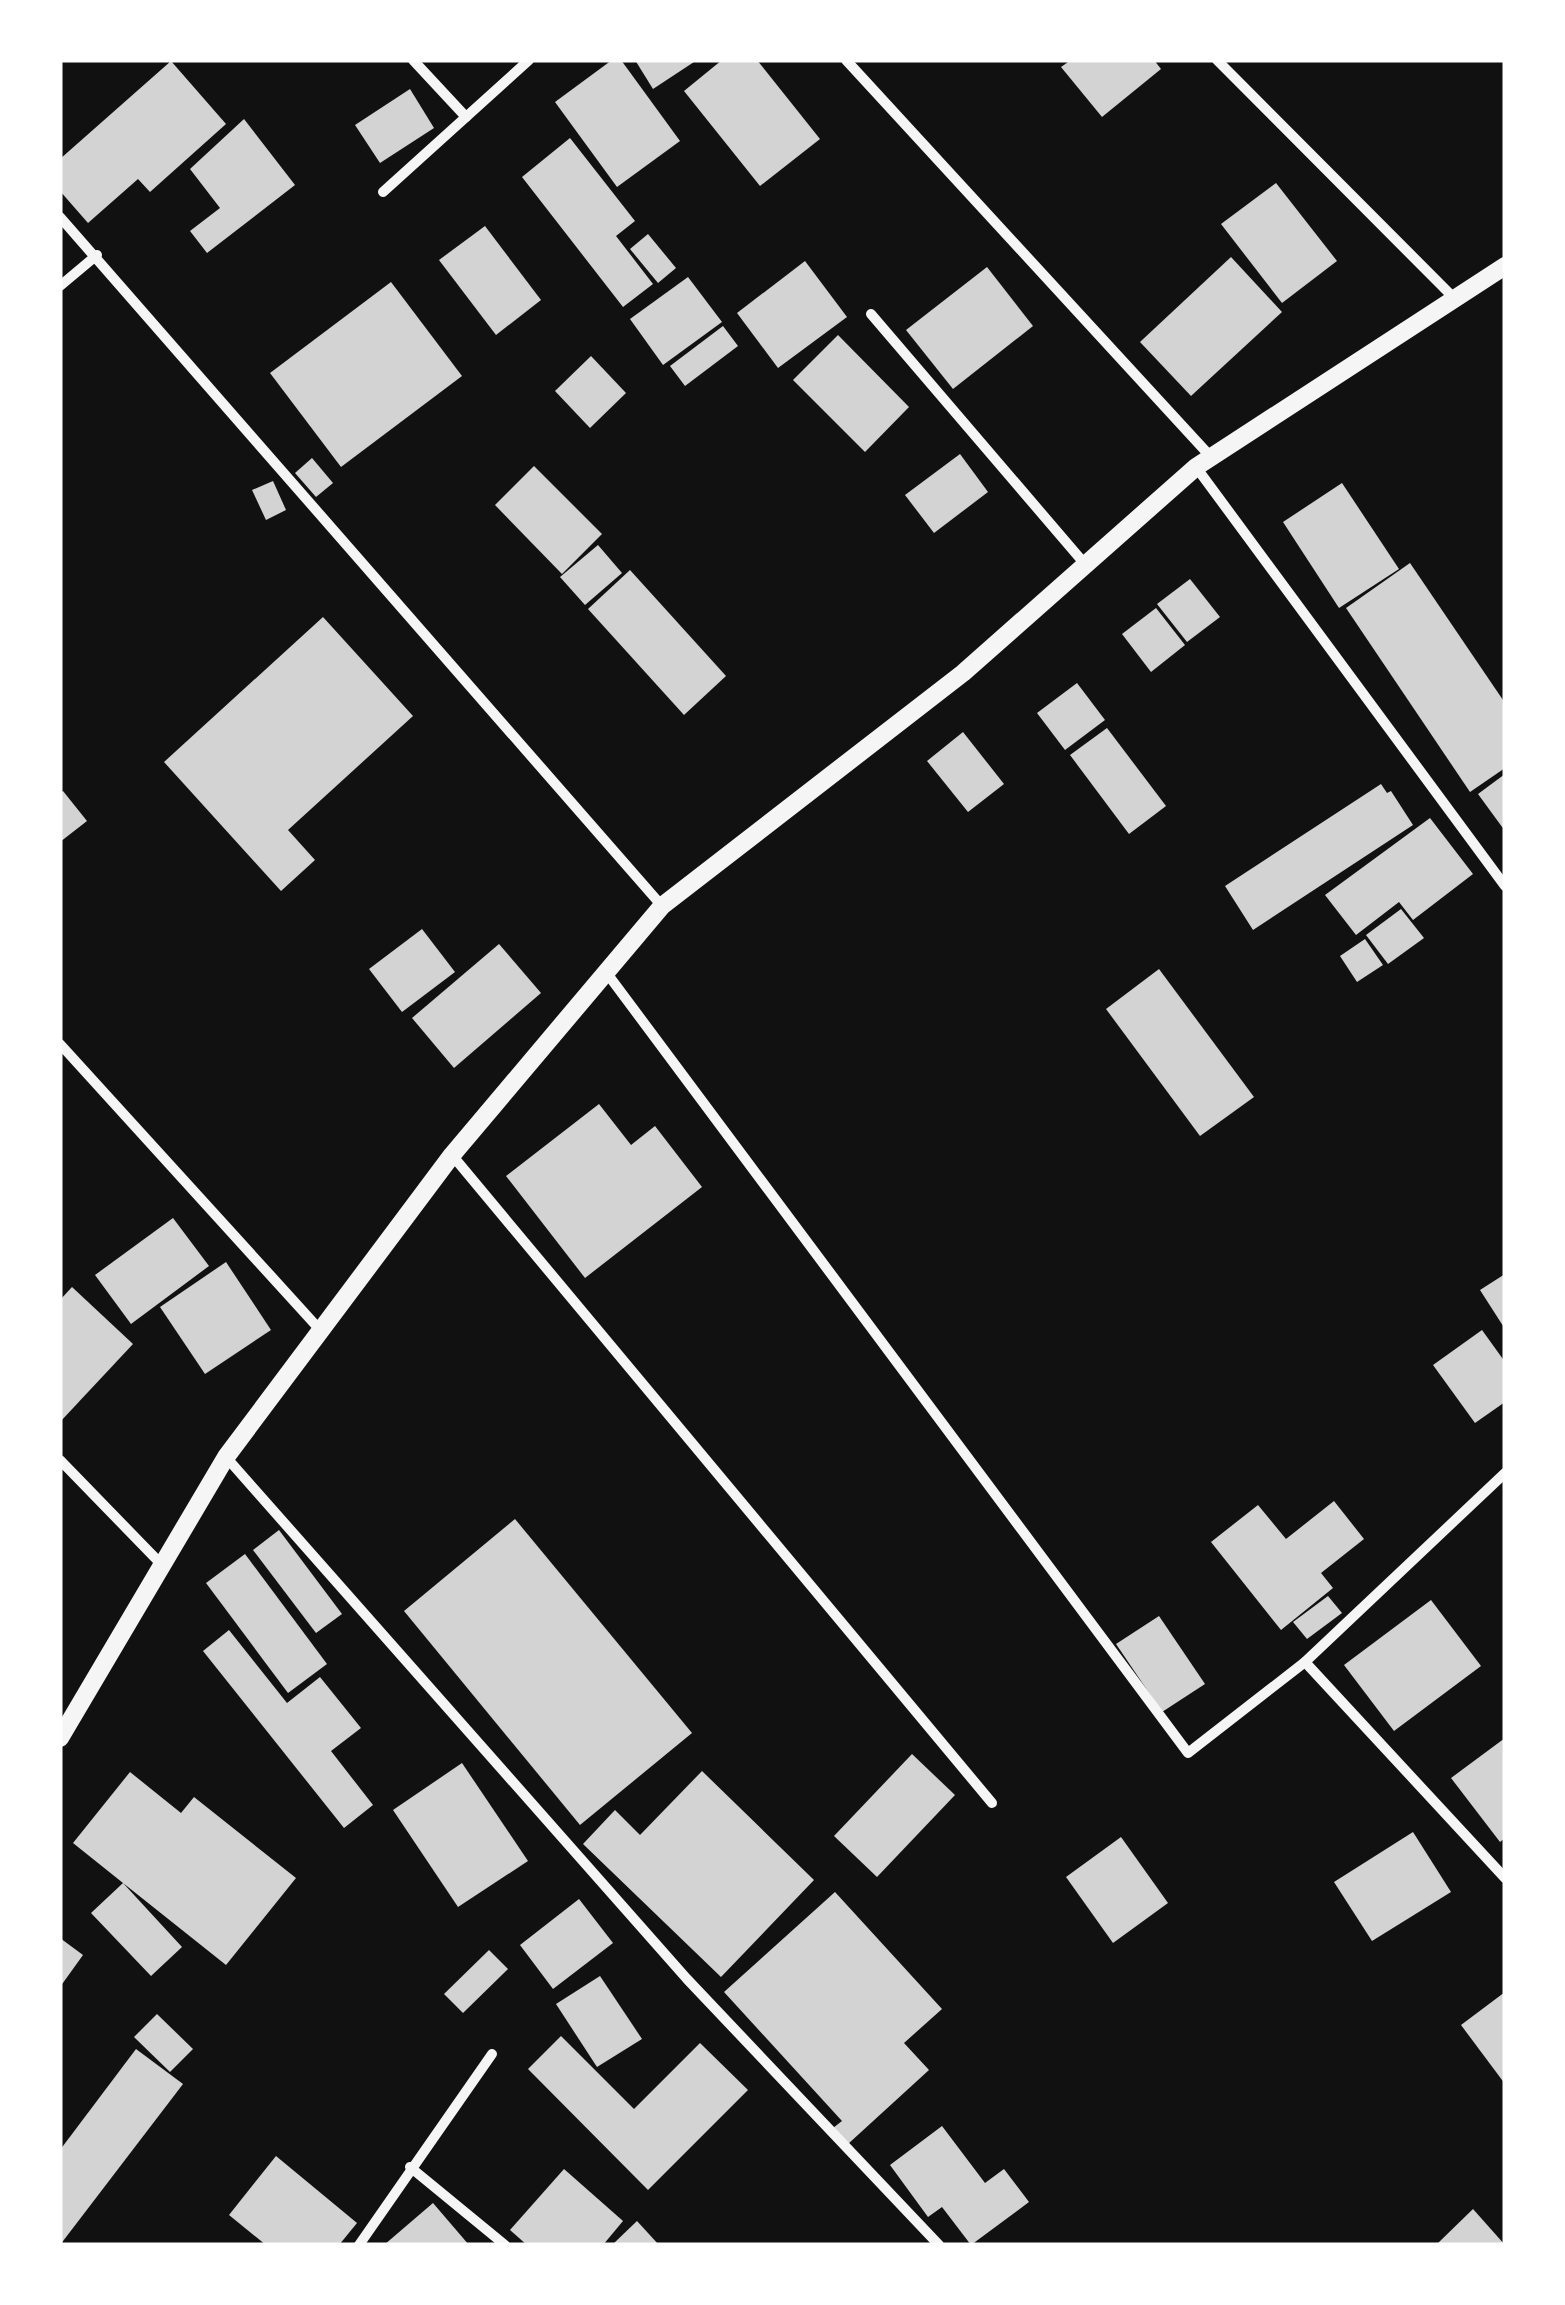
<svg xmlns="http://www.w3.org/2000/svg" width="1565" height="2305" font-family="Raleway,sans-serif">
  <rect width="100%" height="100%" fill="#111"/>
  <!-- building -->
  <g fill="#d3d3d3">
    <path d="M612,60H621L680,141L617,187L555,102Z"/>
    <path d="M635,60H697L653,89Z"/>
    <path d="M722,60H757L820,139L760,186L684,91Z"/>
    <path d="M1071,60H1154L1161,69L1102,117L1061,67Z"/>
    <path d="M171,61L226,124L150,192L138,179L88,223L60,191V159Z"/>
    <path d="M410,89L434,128L380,163L355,125Z"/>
    <path d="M244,119L295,185L207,253L190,231L220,208L190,169Z"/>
    <path d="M570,138L635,221L616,236L653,284L623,307L522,177Z"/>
    <path d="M1276,183L1337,261L1282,303L1221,224Z"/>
    <path d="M485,226L541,300L496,335L439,260Z"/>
    <path d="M648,234L676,268L658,283L630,249Z"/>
    <path d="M1231,257L1282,312L1191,396L1140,342Z"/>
    <path d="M805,261L847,317L778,368L737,313Z"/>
    <path d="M987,267L1033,326L953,389L906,330Z"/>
    <path d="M688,277L722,322L663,365L630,319Z"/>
    <path d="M391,282L462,376L341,467L270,373Z"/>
    <path d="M723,326L738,346L685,386L670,366Z"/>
    <path d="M838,335L909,407L865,452L793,380Z"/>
    <path d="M591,356L626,393L590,428L555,391Z"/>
    <path d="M960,454L988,492L934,533L905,495Z"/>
    <path d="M312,458L333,483L316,497L295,473Z"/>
    <path d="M534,466L602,534L562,574L495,505Z"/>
    <path d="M273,481L286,510L266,520L252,490Z"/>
    <path d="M1342,483L1399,569L1339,608L1283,522Z"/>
    <path d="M598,545L622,573L585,605L560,577Z"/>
    <path d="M1410,563L1505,703V768L1470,792L1346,608Z"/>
    <path d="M630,570L726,676L684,715L588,609Z"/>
    <path d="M1190,579L1220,617L1187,642L1157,604Z"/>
    <path d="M1156,608L1185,645L1151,672L1122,634Z"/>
    <path d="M323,617L413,716L288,830L315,860L281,891L164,762Z"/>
    <path d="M1077,683L1105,720L1065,750L1037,713Z"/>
    <path d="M1107,728L1166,806L1129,834L1070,755Z"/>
    <path d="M963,732L1004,784L968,812L927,761Z"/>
    <path d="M1505,774V831L1478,794Z"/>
    <path d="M1381,784L1387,793L1391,791L1413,825L1253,930L1225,886Z"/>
    <path d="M63,791L87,821L60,842V793Z"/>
    <path d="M1430,818L1473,874L1413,920L1399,902L1356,935L1325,895Z"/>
    <path d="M1401,909L1424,938L1388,964L1366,935Z"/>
    <path d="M422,929L455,972L402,1012L369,969Z"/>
    <path d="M1365,939L1383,965L1357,982L1340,956Z"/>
    <path d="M499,944L541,993L454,1068L412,1018Z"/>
    <path d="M1159,969L1254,1097L1200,1136L1106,1009Z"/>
    <path d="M599,1104L631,1145L655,1126L702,1187L585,1278L506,1176Z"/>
    <path d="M173,1218L209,1266L131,1324L95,1275Z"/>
    <path d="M226,1262L271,1330L205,1374L160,1307Z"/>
    <path d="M1505,1274V1329L1480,1290Z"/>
    <path d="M72,1287L133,1344L60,1422V1300Z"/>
    <path d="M1482,1330L1505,1362V1402L1475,1423L1433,1365Z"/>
    <path d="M1334,1501L1364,1539L1321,1573L1333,1588L1281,1630L1211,1542L1258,1505L1286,1539Z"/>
    <path d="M515,1519L692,1733L580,1825L404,1611Z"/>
    <path d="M279,1530L342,1614L316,1633L253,1550Z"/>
    <path d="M245,1554L327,1664L288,1693L206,1583Z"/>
    <path d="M1328,1596L1342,1613L1307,1639L1293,1622Z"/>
    <path d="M1431,1600L1481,1666L1394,1731L1344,1665Z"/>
    <path d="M1159,1616L1205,1684L1162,1712L1116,1644Z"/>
    <path d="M229,1630L287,1703L320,1677L361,1728L331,1751L373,1805L344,1828L203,1651Z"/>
    <path d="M1505,1738V1838L1500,1842L1451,1778Z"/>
    <path d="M912,1754L955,1795L877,1877L834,1836Z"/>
    <path d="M462,1763L528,1861L458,1907L393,1810Z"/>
    <path d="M702,1771L814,1880L721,1977L583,1844L615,1810L640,1835Z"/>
    <path d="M130,1772L181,1813L194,1797L296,1878L226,1965L123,1883L182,1947L151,1976L91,1913L123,1883L73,1843Z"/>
    <path d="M1413,1832L1451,1892L1372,1941L1334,1882Z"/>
    <path d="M1121,1837L1168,1903L1113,1943L1066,1877Z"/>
    <path d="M835,1892L942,2009L904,2043L929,2070L848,2144L833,2128L842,2121L724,1992Z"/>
    <path d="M579,1899L613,1943L553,1989L520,1945Z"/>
    <path d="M60,1938L83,1955L60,1987Z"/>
    <path d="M489,1950L508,1969L463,2013L444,1994Z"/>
    <path d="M600,1976L642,2039L597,2067L556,2004Z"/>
    <path d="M1505,1992V2084L1461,2025Z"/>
    <path d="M157,2014L193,2049L170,2072L134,2037Z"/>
    <path d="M561,2036L634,2109L700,2043L748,2090L648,2190L528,2069Z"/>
    <path d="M136,2049L183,2084L60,2245V2150Z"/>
    <path d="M942,2126L985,2183L1004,2169L1029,2202L971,2245L942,2207L928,2217L890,2165Z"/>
    <path d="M276,2156L357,2223L339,2245H266L229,2215Z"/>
    <path d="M564,2169L623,2221L603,2245H527L510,2230Z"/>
    <path d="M433,2203L469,2245H384Z"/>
    <path d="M1473,2209L1505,2245H1436Z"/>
    <path d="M637,2221L659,2245H612Z"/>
  </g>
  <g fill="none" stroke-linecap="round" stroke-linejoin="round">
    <!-- minor -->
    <g stroke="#f5f5f5" stroke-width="10">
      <path d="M413,60L466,117"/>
      <path d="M846,60L1211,457"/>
      <path d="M1217,60L1455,299"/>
      <path d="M383,192L529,60"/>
      <path d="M60,217L662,906"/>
      <path d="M60,286L97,255"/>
      <path d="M871,314L1084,563"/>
      <path d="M1196,467L1505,886"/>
      <path d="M606,972L1188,1753L1305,1662L1505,1473"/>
      <path d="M60,1044L321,1331"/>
      <path d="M452,1155L992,1803"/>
      <path d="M226,1457L687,1979L939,2245"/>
      <path d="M60,1460L162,1565"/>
      <path d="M1305,1662L1505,1878"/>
      <path d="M410,2167L505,2245"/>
      <path d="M359,2245L492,2054"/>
    </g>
    <!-- tertiary -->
    <path stroke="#f5f5f5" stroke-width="18" d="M60,1738L226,1457L452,1155L662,906L963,673L1196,467L1505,266"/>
  </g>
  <!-- border -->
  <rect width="1565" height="2305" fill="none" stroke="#ffffff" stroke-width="125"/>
</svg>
